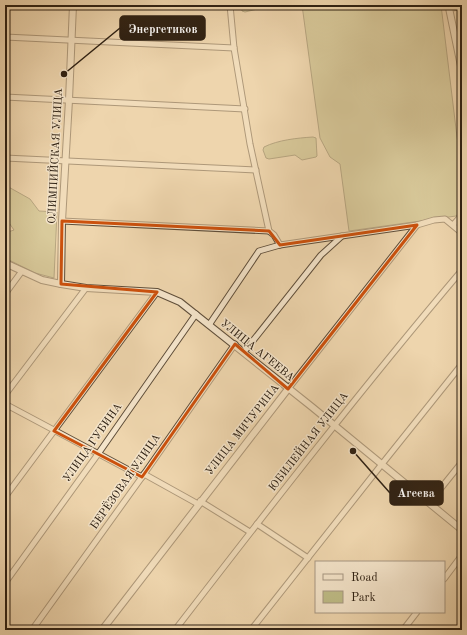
<svg xmlns="http://www.w3.org/2000/svg" width="467" height="635" font-family="'Old Standard TT',serif">
  <rect width="100%" height="100%" fill="#eed5ad"/>
  <filter id="stains"><feTurbulence type="fractalNoise" baseFrequency=".005" numOctaves="4"/><feColorMatrix values="0 0 0 0 .2 0 0 0 0 .09 0 0 0 0 .02 0 0 0 .5 -.17"/></filter>
  <radialGradient id="worn" r=".72"><stop offset=".6" stop-color="#630" stop-opacity="0"/><stop offset="1" stop-color="#630" stop-opacity=".3"/></radialGradient>
  <!-- green -->
  <g fill="#bebc86" stroke="#766e4c">
    <path d="M241,5H270V6L245,12L242,11Z"/>
    <path d="M302,5H441L457,137L462,164V209L456,216L349,231L340,164L330,157L320,138Z"/>
    <path d="M313,137L316,138L317,156L316,157L302,160L295,155L269,159L266,158L263,150L264,147C278,140 297,138 313,137Z"/>
    <path d="M5,185L30,199L39,211L57,212L54,278L35,273L5,258V233L14,230L5,217Z"/>
  </g>
  <g fill="none" stroke-linecap="round" stroke-linejoin="round">
    <!-- minor casing -->
    <g stroke="#5f4e3a" stroke-width="7">
      <g id="minor">
        <path d="M230,5L234,48L250,144L269,231L274,235L280,245"/>
        <path d="M5,37L234,48"/>
        <path d="M5,97L245,109"/>
        <path d="M5,158L256,170"/>
        <path d="M62,221L269,231"/>
        <path d="M453,225L462,215"/>
        <path d="M5,294L22,271"/>
        <path d="M209,325L259,251L280,245L417,225L434,220L445,219L462,233"/>
        <path d="M244,352L321,255L342,236"/>
        <path d="M288,389L417,225"/>
        <path d="M5,395L86,288"/>
        <path d="M5,404L142,477"/>
        <path d="M144,474L198,504"/>
        <path d="M5,497L157,292"/>
        <path d="M200,501L250,532"/>
        <path d="M429,503L462,462"/>
        <path d="M257,524L308,558"/>
        <path d="M444,579L462,555"/>
        <path d="M5,583L98,454L196,314"/>
        <path d="M32,630L142,477L235,344"/>
        <path d="M175,630C269,508 363,387 462,270"/>
        <path d="M251,630L382,464L462,364"/>
        <path d="M403,630L417,612"/>
      </g>
    </g>
    <!-- tertiary casing -->
    <g stroke="#5f4e3a" stroke-width="8">
      <g id="tertiary">
        <path d="M462,6L449,8L462,71"/>
        <path d="M5,263L42,280L61,284L86,288L157,292L180,302L312,407L462,530"/>
        <path d="M61,284L62,221L69,100L73,5"/>
        <path d="M102,630L288,389"/>
      </g>
    </g>
    <!-- minor -->
    <use href="#minor" stroke="#f4e4ca" stroke-width="5"/>
    <!-- tertiary -->
    <use href="#tertiary" stroke="#f4e4ca" stroke-width="6"/>
  </g>
  <!-- marked area -->
  <path d="M0 0H467V635H0ZM62,221L269,231L280,245L417,225L288,389L235,344L142,477L54,431L157,292L61,284Z" fill="#eed5ad" fill-opacity=".55" fill-rule="evenodd"/>
  <path fill="none" stroke="#cc510d" stroke-width="3" stroke-linejoin="round" d="M62,221L269,231L280,245L417,225L288,389L235,344L142,477L54,431L157,292L61,284Z"/>
  <g text-anchor="middle" dominant-baseline="central" stroke-width="3" stroke-linejoin="round" paint-order="stroke">
    <!-- street labels -->
    <g font-size="11" fill="#2f2113" stroke="#f4e4ca">
      <text transform="translate(56 156) rotate(-87)">ОЛИМПИЙСКАЯ УЛИЦА</text>
      <text transform="translate(257 351) rotate(39)">УЛИЦА АГЕЕВА</text>
      <text transform="translate(243 430) rotate(-52)">УЛИЦА МИЧУРИНА</text>
      <text transform="translate(309 442) rotate(-52)">ЮБИЛЕЙНАЯ УЛИЦА</text>
      <text transform="translate(93 443) rotate(-55)">УЛИЦА ГУБИНА</text>
      <text transform="translate(126 482) rotate(-55)">БЕРЁЗОВАЯ УЛИЦА</text>
    </g>
  </g>
  <!-- callouts -->
  <path fill="none" stroke="#2f2113" stroke-width="1.5" d="M64 74L120 28M353 451L390 493"/>
  <g fill="#2f2113" stroke="#f4e4ca" stroke-width="1.5">
    <circle cx="64" cy="74" r="4"/>
    <circle cx="353" cy="451" r="4"/>
  </g>
  <g fill="#2f2113" stroke="#2f2113" stroke-width="1.5">
    <rect x="120" y="16" width="85" height="24" rx="4"/>
    <rect x="390" y="481" width="53" height="24" rx="4"/>
  </g>
  <g font-size="12" text-anchor="middle" font-weight="bold" fill="#fff">
    <text x="163" y="33">Энергетиков</text>
    <text x="416" y="497">Агеева</text>
  </g>
  <!-- margin -->
  <rect width="467" height="635" fill="none" stroke="#eed5ad" stroke-width="20"/>
  <rect x="6" y="6" width="455" height="623" fill="none" stroke="#2f2113" stroke-width="2"/>
  <rect x="10" y="10" width="447" height="615" fill="none" stroke="#2f2113"/>
  <!-- legend -->
  <rect x="315" y="561" width="130" height="52" fill="#f4e4ca" stroke="#a59681"/>
  <rect x="323" y="574" width="20" height="6" fill="#f4e4ca" stroke="#a59681"/>
  <text x="351" y="581" font-size="12" fill="#2f2113">Road</text>
  <rect x="323" y="591" width="20" height="12" fill="#bebc86" stroke="#a59681"/>
  <text x="351" y="601" font-size="12" fill="#2f2113">Park</text>
  <rect width="100%" height="100%" filter="url(#stains)"/>
  <rect width="100%" height="100%" fill="url(#worn)"/>
</svg>
